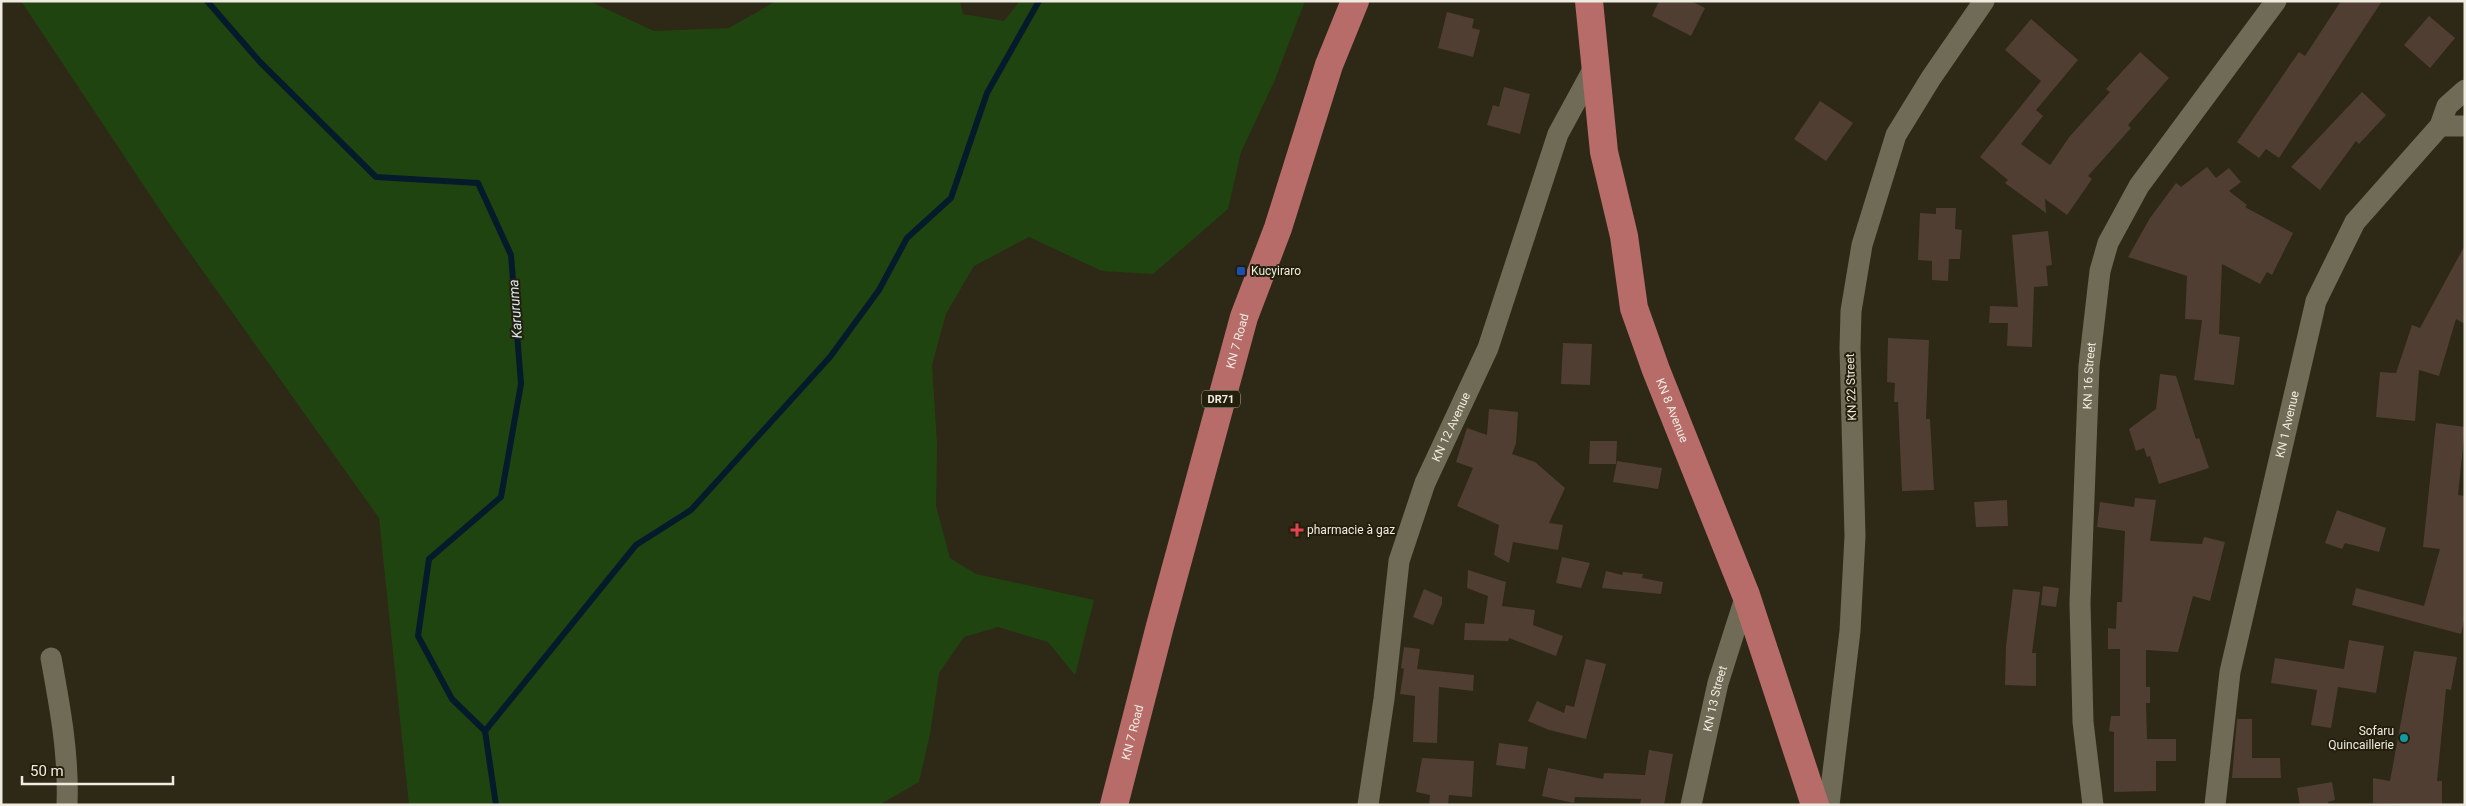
<svg xmlns="http://www.w3.org/2000/svg" width="2466" height="806" font-family="Roboto,sans-serif">
  <rect width="100%" height="100%" fill="#2d2916"/>
  <!-- green -->
  <path fill="#20440f" d="M21,1H589L654,31L729,28L776,1H960L963,14L1004,21L1020,1H1305L1274,82L1241,152L1228,209L1153,274L1102,271L1029,237L974,266L946,314L932,365L937,444L936,506L950,558L976,574L1094,600L1075,675L1048,642L998,627L964,637L939,673L930,734L919,782L879,805H409L379,518L170,225Z"/>
  <g fill="none" stroke-linecap="round" stroke-linejoin="round">
    <!-- stream -->
    <g stroke="#051b2b" stroke-width="6">
      <path d="M207,1L260,62L376,177L478,183L511,255L521,384L501,497L429,559L418,636L452,699L485,731"/>
      <path d="M496,805L485,731L636,545L691,510L830,357L879,290L907,238L951,198L987,93L1039,1"/>
    </g>
  </g>
  <!-- building -->
  <g fill="#503e32">
    <path d="M1659,1H1691L1705,8L1691,36L1652,16Z"/>
    <path d="M2341,1H2382L2279,158L2266,149L2259,158L2237,142L2299,52L2305,56Z"/>
    <path d="M1447,12L1474,19L1472,28L1480,30L1473,57L1438,48Z"/>
    <path d="M2429,16L2455,38L2430,68L2404,45Z"/>
    <path d="M2031,19L2078,60L2036,110L2043,116L2021,144L2050,165L2070,136L2110,92L2106,89L2140,52L2169,78L2128,125L2131,128L2088,176L2092,179L2067,215L2045,199L2046,213L2005,183L2008,180L1980,157L2041,81L2005,50Z"/>
    <path d="M1504,87L1530,94L1520,134L1487,125L1493,105L1499,107Z"/>
    <path d="M2362,92L2386,115L2359,144L2356,141L2320,190L2291,167Z"/>
    <path d="M1820,101L1853,123L1826,161L1794,139Z"/>
    <path d="M2207,167L2216,178L2229,168L2241,182L2229,191L2247,205L2245,207L2293,233L2272,275L2267,272L2260,284L2222,264L2219,334L2240,337L2234,385L2194,380L2202,320L2185,319L2187,276L2128,257L2150,218L2176,183L2181,187Z"/>
    <path d="M1936,208H1956L1955,229L1962,230L1960,259H1949L1948,281L1932,280V261L1918,260L1920,213L1936,214Z"/>
    <path d="M2048,231L2052,265L2046,266L2048,286L2034,287L2032,347L2007,346L2008,323H1989L1990,306L2018,307L2012,235Z"/>
    <path d="M2465,245V324L2456,319L2439,376L2419,370L2415,421L2376,417L2380,372L2396,373L2412,325L2420,328Z"/>
    <path d="M1888,338L1929,340L1926,419H1930L1934,490L1902,491L1898,402H1894L1895,383L1887,382Z"/>
    <path d="M1563,343L1592,344L1590,385L1561,384Z"/>
    <path d="M2160,374L2176,376L2196,439L2199,438L2209,468L2159,484L2150,456L2147,457L2144,448L2136,451L2129,429L2156,409Z"/>
    <path d="M1489,409L1518,412L1516,443L1512,454L1535,462L1565,488L1549,523L1563,525L1558,550L1513,542L1509,563L1494,555L1499,525L1457,506L1473,468L1456,462L1467,428L1487,435Z"/>
    <path d="M2436,423L2465,427L2458,495L2465,496V616L2461,634L2352,605L2356,588L2424,606L2440,549L2423,547Z"/>
    <path d="M1590,441H1617L1616,464H1589Z"/>
    <path d="M1617,461L1662,468L1658,489L1613,482Z"/>
    <path d="M2135,498L2156,500L2150,541L2202,544L2204,537L2225,542L2210,601L2193,596L2178,652L2146,650V687H2150V703H2146L2147,739H2176V761H2156V791L2114,792V732L2109,731L2111,716H2120V649H2108V628L2116,629L2117,602H2122L2125,531L2097,527L2100,502L2134,507Z"/>
    <path d="M2007,500L2008,526L1976,527L1974,502Z"/>
    <path d="M2337,510L2386,528L2379,552L2345,543L2342,549L2325,543Z"/>
    <path d="M1562,557L1590,563L1581,588L1556,583Z"/>
    <path d="M1468,570L1506,582L1502,606L1535,610L1533,625L1563,636L1556,656L1509,638L1508,641L1464,640L1465,623L1484,624L1488,596L1467,588Z"/>
    <path d="M1606,571L1622,575L1623,572L1643,574L1642,578L1663,582L1661,594L1602,588Z"/>
    <path d="M2043,586L2059,588L2056,607L2041,605Z"/>
    <path d="M1424,589L1442,597V604L1433,625L1413,617Z"/>
    <path d="M2013,589L2040,592L2032,653H2036V686L2005,685L2006,646Z"/>
    <path d="M2349,640L2384,646L2376,693L2338,687L2331,728L2311,725L2317,690L2271,683L2275,658L2344,669Z"/>
    <path d="M1404,647L1420,649L1417,669L1474,675L1473,691L1439,687L1437,743L1413,742L1415,696L1400,694L1404,669L1401,668Z"/>
    <path d="M2414,651L2457,657L2451,690L2446,689L2437,781H2442V805L2373,803V778L2390,781Z"/>
    <path d="M1586,659L1606,664L1586,739L1549,730L1528,721L1537,701L1564,713L1566,705L1574,707Z"/>
    <path d="M2237,719H2252V758H2280L2281,778H2232Z"/>
    <path d="M1499,743L1528,747L1525,769L1496,765Z"/>
    <path d="M1649,750L1673,754L1664,805H1640L1641,799L1575,797L1574,803L1542,796L1548,768L1603,779L1604,773L1645,775Z"/>
    <path d="M1422,758L1474,761L1472,797L1449,795L1448,805H1429L1430,795L1416,792Z"/>
    <path d="M2332,782L2335,800L2328,802L2329,805H2300L2297,788Z"/>
  </g>
  <g fill="none" stroke-linecap="round" stroke-linejoin="round">
    <!-- minor -->
    <g stroke="#706b56" stroke-width="21">
      <path d="M2440,126H2465"/>
      <path d="M51,658C60,707 69,755 67,805"/>
      <path id="s1" d="M1368,805L1384,699L1399,561L1425,483L1488,348L1558,134L1595,66"/>
      <path id="s2" d="M1691,805L1718,683L1746,595"/>
      <path d="M1829,805L1850,631L1855,536L1850,348L1851,311L1862,245L1896,135L1931,78L1984,1"/>
      <path id="s3" d="M2093,805L2083,722L2080,603L2089,366L2100,271L2108,243L2139,186L2276,1"/>
      <path id="s4" d="M2215,805L2230,672L2316,301L2355,222L2440,126L2447,106L2465,90"/>
    </g>
    <!-- major -->
    <g stroke="#b76c69" stroke-width="28">
      <path id="s5" d="M1589,1L1604,152L1624,236L1634,308L1656,370L1746,595L1815,805"/>
      <path id="s6" d="M1114,805L1160,626L1244,317L1278,228L1329,65L1355,1"/>
    </g>
  </g>
  <!-- markers -->
  <rect fill="#1a4fb4" stroke="#241f0c" stroke-width="2" x="1236" y="266" width="10" height="10" rx="2.5"/>
  <path fill="#e0444e" stroke="#241f0c" stroke-width="2" d="M1294.5 522.5h5v5h5v5h-5v5h-5v-5h-5v-5h5z"/>
  <circle fill="#0f9aa8" stroke="#241f0c" stroke-width="2" cx="2404" cy="738" r="5"/>
  <g text-anchor="middle" dominant-baseline="central" stroke-width="4" stroke-linejoin="round" paint-order="stroke">
    <!-- shield labels -->
    <rect fill="#241f0c" stroke="#b1aea0" stroke-width="1" x="1202" y="390.5" width="38" height="17" rx="4"/>
    <g font-size="11" font-weight="bold" fill="#eeece0">
      <text x="1221" y="399">DR71</text>
    </g>
    <!-- poi labels -->
    <g font-size="12" fill="#eeece0" stroke="#241f0c" text-anchor="start">
      <text x="1251" y="271">Kucyiraro</text>
      <text x="1307" y="530">pharmacie à gaz</text>
      <text x="2394" y="731" text-anchor="end">Sofaru<tspan x="2394" dy="14">Quincaillerie</tspan></text>
    </g>
    <!-- street labels -->
    <g font-size="12" fill="#eeece0" stroke="#241f0c">
      <text stroke="none"><textPath href="#s6" startOffset="480">KN 7 Road</textPath></text>
      <text stroke="none"><textPath href="#s3" startOffset="430">KN 16 Street</textPath></text>
      <text transform="translate(1851 387) rotate(-92)">KN 22 Street</text>
      <text stroke="none"><textPath href="#s5" startOffset="420">KN 8 Avenue</textPath></text>
      <text stroke="none"><textPath href="#s4" startOffset="388">KN 1 Avenue</textPath></text>
      <text stroke="none"><textPath href="#s1" startOffset="390">KN 12 Avenue</textPath></text>
      <text stroke="none"><textPath href="#s2" startOffset="109">KN 13 Street</textPath></text>
      <text stroke="none"><textPath href="#s6" startOffset="75">KN 7 Road</textPath></text>
    </g>
    <!-- water labels -->
    <g font-size="14" font-style="italic" fill="#d6e7f5" stroke="#241f0c">
      <text transform="translate(515 309) rotate(-94)">Karuruma</text>
    </g>
  </g>
  <!-- border -->
  <rect width="2466" height="806" fill="none" stroke="#eeece0" stroke-width="5"/>
  <!-- scale -->
  <path d="M22 776v8h151v-8" fill="none" stroke="#eeece0" stroke-width="2.5"/>
  <text x="30" y="776" font-size="15" fill="#eeece0" stroke="#241f0c" stroke-width="4" paint-order="stroke">50 m</text>
</svg>
